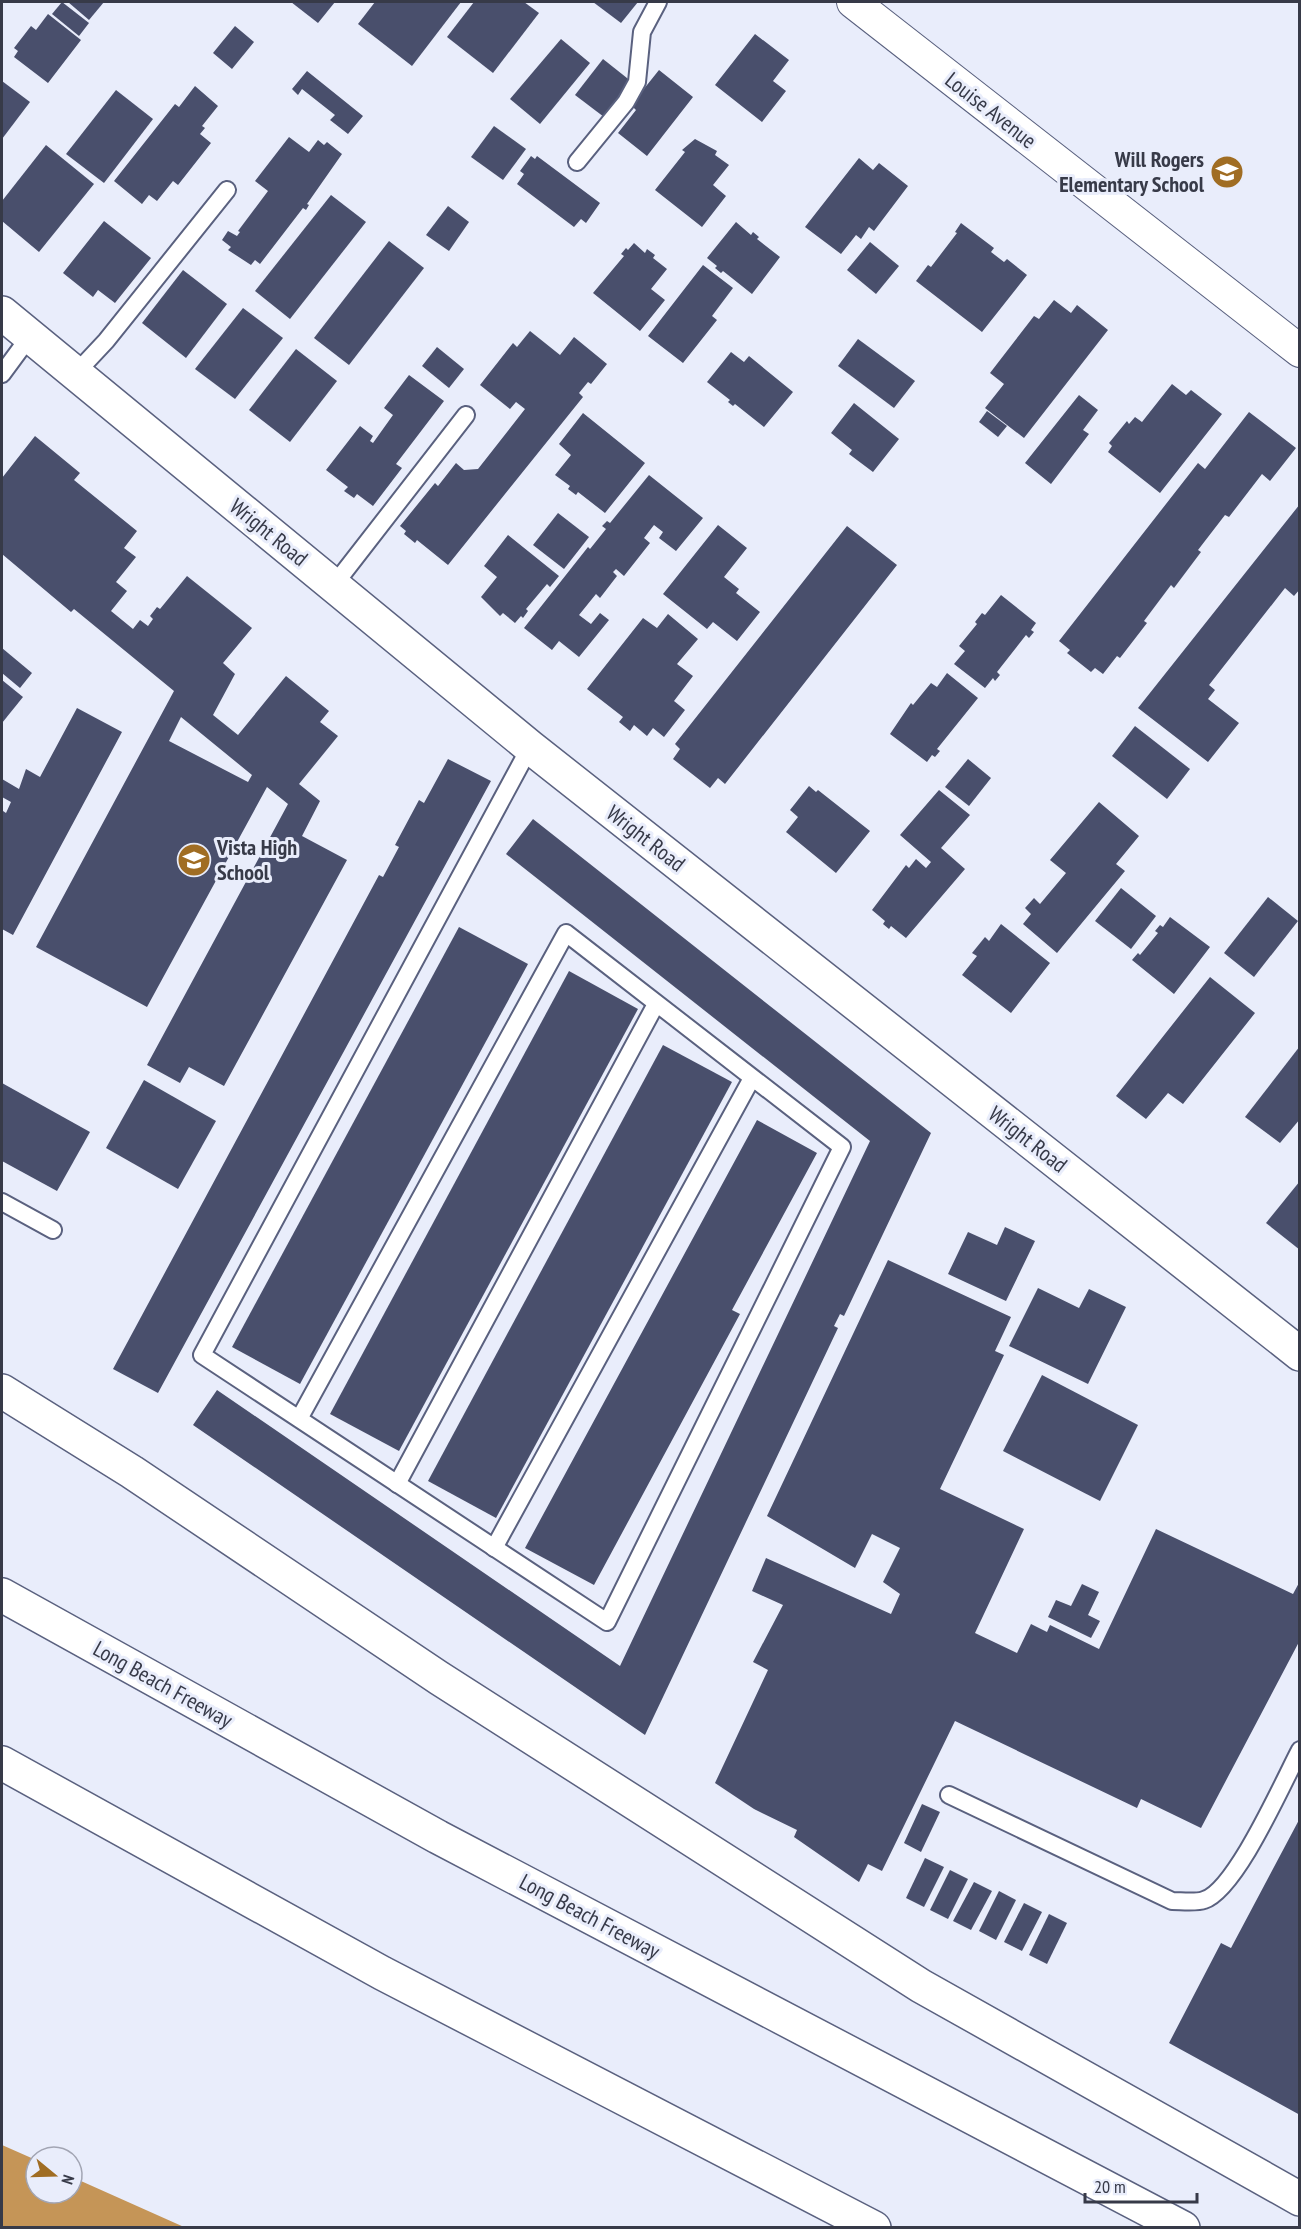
<svg xmlns="http://www.w3.org/2000/svg" width="1301" height="2229" font-family="'PT Sans Narrow',sans-serif">
  <rect width="100%" height="100%" fill="#e9edfb"/>
  <!-- water -->
  <path fill="#c59557" d="M2,2145L36,2160V2193H72V2177L184,2227H2Z"/>
  <!-- building -->
  <g fill="#494f6c" fill-rule="evenodd">
    <path d="M62,2L89,23L79,36L52,14Z"/>
    <path d="M68,2H104L89,20Z"/>
    <path d="M291,2H335L318,23Z"/>
    <path d="M375,2H461L412,66L358,24Z"/>
    <path d="M474,2H524L539,13L493,73L447,37Z"/>
    <path d="M593,2H638L621,23Z"/>
    <path d="M48,14L81,40L48,83L14,57L18,51L14,48L31,26L36,30Z"/>
    <path d="M235,26L254,42L232,69L213,53Z"/>
    <path d="M755,34L789,60L773,81L786,91L762,122L715,85Z"/>
    <path d="M561,39L590,63L540,124L510,99Z"/>
    <path d="M603,59L632,82L604,117L575,95Z"/>
    <path d="M659,70L693,97L647,156L618,133L636,110L631,105Z"/>
    <path d="M307,71L363,116L348,134L330,120L335,115L302,89L298,95L292,89Z"/>
    <path d="M2,81L30,102L2,139Z"/>
    <path d="M195,86L218,106L202,126L205,128L200,134L211,143L178,185L173,181L157,201L149,195L142,204L114,181L175,104L179,107Z"/>
    <path d="M116,90L153,119L104,183L66,154Z"/>
    <path d="M494,126L526,149L503,180L471,157Z"/>
    <path d="M289,137L309,152L318,140L324,145L327,142L342,154L307,204L309,205L306,210L303,208L260,264L255,260L251,265L228,250L231,247L222,240L228,231L237,236L240,232L238,231L268,191L255,181Z"/>
    <path d="M695,139L717,151L715,155L729,165L713,185L726,196L702,227L655,190L685,152L682,150Z"/>
    <path d="M46,145L94,184L39,252L2,221V201Z"/>
    <path d="M531,156L535,159L537,156L600,203L586,223L581,219L574,227L517,184L524,174L520,171Z"/>
    <path d="M859,158L873,170L879,163L908,186L874,231L869,227L861,239L856,235L841,254L805,227Z"/>
    <path d="M331,195L366,222L290,319L255,291Z"/>
    <path d="M448,206L469,222L449,251L426,235Z"/>
    <path d="M104,221L151,258L115,303L98,290L93,297L63,273Z"/>
    <path d="M736,222L751,235L753,232L759,237L757,239L780,257L752,294L723,271L721,273L715,268L717,266L707,258Z"/>
    <path d="M961,223L994,248L991,252L1004,262L1007,259L1027,275L982,332L916,281L928,265L931,267L957,233L955,232Z"/>
    <path d="M389,241L424,268L349,365L314,338Z"/>
    <path d="M870,242L899,266L876,294L847,270Z"/>
    <path d="M634,243L645,253L647,249L655,255L653,258L667,269L651,289L665,300L640,331L593,293L624,256L621,254L626,248L628,250Z"/>
    <path d="M703,265L733,288L712,316L717,320L683,363L648,336Z"/>
    <path d="M183,270L227,304L186,358L142,323Z"/>
    <path d="M1054,300L1071,313L1077,305L1108,330L1024,438L985,408L1004,384L990,373L1034,316L1039,319Z"/>
    <path d="M243,308L283,338L235,399L195,369Z"/>
    <path d="M530,331L560,355L574,337L607,364L591,384L588,382L579,393L583,397L448,565L417,540L415,543L404,534L406,531L400,526L435,483L438,486L456,463L464,470L478,469L525,409L516,402L510,409L480,385L513,343L517,347Z"/>
    <path d="M858,339L915,381L894,408L838,366Z"/>
    <path d="M437,347L464,369L449,388L422,366Z"/>
    <path d="M296,349L337,381L290,442L249,410Z"/>
    <path d="M731,352L744,362L749,356L793,392L764,427L735,404L733,406L728,402L730,400L707,382Z"/>
    <path d="M409,375L444,401L396,464L402,468L373,506L357,494L354,498L344,491L348,487L326,470L360,426L373,436L370,441L373,443L393,415L384,408Z"/>
    <path d="M1172,384L1186,395L1191,390L1222,414L1160,493L1108,452L1112,446L1109,443L1127,421L1129,424L1135,417L1142,422Z"/>
    <path d="M1079,395L1098,410L1083,430L1089,434L1051,484L1025,463Z"/>
    <path d="M854,403L899,439L873,472L849,454L852,450L831,433Z"/>
    <path d="M987,411L1007,426L998,437L979,422Z"/>
    <path d="M1249,412L1296,448L1270,481L1262,474L1229,517L1225,515L1198,550L1201,552L1174,588L1171,585L1144,621L1147,623L1120,658L1117,656L1103,674L1095,668L1091,672L1067,653L1070,650L1059,641L1198,463L1205,469Z"/>
    <path d="M583,413L645,463L605,513L578,492L576,495L568,489L570,486L555,475L571,455L559,444Z"/>
    <path d="M35,436L80,473L74,480L137,531L124,548L136,557L116,582L127,591L111,611L133,629L140,620L148,626L153,619L150,616L157,607L160,609L187,576L252,628L223,663L235,674L213,715L238,735L286,676L329,711L320,722L338,736L299,784L320,801L302,836L347,860L224,1086L189,1067L180,1083L147,1065L288,804L267,787L147,1007L36,947L174,691L74,609L71,612L2,554V478ZM181,717L252,775L248,782L169,741Z"/>
    <path d="M649,475L703,518L676,551L659,538L663,532L654,525L644,538L650,543L624,576L616,569L613,572L617,576L600,598L596,594L579,615L591,624L600,613L609,620L579,657L559,641L552,650L524,628L588,547L590,549L606,529L602,526L607,521L610,523Z"/>
    <path d="M1300,504V589L1294,596L1285,588L1209,685L1215,690L1208,699L1239,723L1208,762L1138,708Z"/>
    <path d="M558,513L589,537L564,569L533,545Z"/>
    <path d="M718,525L747,548L724,577L739,589L736,593L760,612L737,641L713,622L707,629L663,594Z"/>
    <path d="M847,526L897,565L725,784L718,778L710,788L673,759L680,749L675,744Z"/>
    <path d="M508,535L559,576L550,587L547,584L526,609L528,611L523,618L521,616L515,623L503,613L500,616L481,597L497,577L484,566Z"/>
    <path d="M1001,595L1036,623L1031,630L1034,632L1029,638L1026,635L997,672L1000,675L995,681L993,678L985,688L954,664L965,651L959,646L977,624L975,622L982,613L985,615Z"/>
    <path d="M668,614L698,639L677,664L693,676L674,701L685,710L664,737L653,728L647,736L634,725L630,731L619,722L623,717L587,689L643,618L657,628Z"/>
    <path d="M2,648L32,673L20,688L2,673Z"/>
    <path d="M947,673L978,698L937,749L940,751L935,757L932,755L927,762L890,734L911,703L913,705L931,683L937,687Z"/>
    <path d="M2,680L23,697L2,723Z"/>
    <path d="M77,708L122,732L13,935L2,929V814L3,811L6,813L11,802L2,797V779L19,789L26,769L40,777Z"/>
    <path d="M1135,726L1190,769L1167,799L1112,756Z"/>
    <path d="M448,759L491,781L158,1393L113,1369L379,875L383,877L399,847L395,845L419,800L424,803Z"/>
    <path d="M968,759L991,778L969,806L945,787Z"/>
    <path d="M809,786L816,792L818,790L870,831L836,873L786,832L798,817L790,810Z"/>
    <path d="M939,790L970,815L941,848L965,869L906,938L891,926L889,929L883,924L885,921L872,910L906,865L909,868L916,859L926,868L931,862L900,835Z"/>
    <path d="M1099,802L1139,836L1116,864L1125,871L1057,953L1023,924L1031,914L1025,908L1034,898L1040,904L1066,873L1050,860Z"/>
    <path d="M533,819L931,1133L844,1316L840,1314L834,1326L838,1328L645,1735L193,1425L217,1390L620,1666L870,1141L506,854Z"/>
    <path d="M1121,888L1156,916L1131,949L1095,921Z"/>
    <path d="M1268,897L1298,921L1254,977L1224,953Z"/>
    <path d="M1170,917L1210,947L1174,994L1132,960L1138,953L1140,955L1158,933L1155,931L1160,925L1163,927Z"/>
    <path d="M1001,924L1050,963L1011,1013L962,975L977,956L972,953L985,937L989,941Z"/>
    <path d="M459,927L528,964L300,1384L232,1347Z"/>
    <path d="M569,971L638,1009L399,1451L330,1414Z"/>
    <path d="M1210,977L1255,1013L1183,1104L1168,1093L1146,1119L1116,1096Z"/>
    <path d="M663,1045L732,1082L496,1518L428,1481Z"/>
    <path d="M1300,1046V1119L1280,1143L1245,1117Z"/>
    <path d="M144,1080L216,1121L178,1189L106,1148Z"/>
    <path d="M2,1083L90,1132L57,1191L2,1161Z"/>
    <path d="M757,1120L817,1153L732,1310L740,1314L594,1585L525,1548Z"/>
    <path d="M1300,1181V1250L1266,1223Z"/>
    <path d="M1005,1227L1035,1241L1006,1301L948,1274L968,1232L997,1245Z"/>
    <path d="M888,1260L1011,1317L995,1351L1004,1355L940,1489L1024,1529L975,1633L1017,1653L1031,1624L1047,1632L1050,1625L1099,1649L1156,1529L1293,1594L1300,1581V1640L1201,1828L1141,1799L1137,1808L955,1721L882,1871L868,1864L859,1882L794,1837L797,1830L754,1809L715,1783L768,1670L753,1662L783,1605L752,1591L766,1558L891,1614L900,1594L883,1582L900,1548L872,1534L855,1568L767,1516Z"/>
    <path d="M1038,1288L1079,1308L1089,1289L1126,1307L1088,1384L1009,1346Z"/>
    <path d="M1042,1375L1138,1425L1100,1501L1003,1451Z"/>
    <path d="M1082,1584L1099,1592L1088,1615L1100,1621L1091,1638L1048,1617L1056,1600L1071,1606Z"/>
    <path d="M922,1804L940,1812L921,1852L904,1843Z"/>
    <path d="M1300,1818V2115L1169,2043L1221,1943L1231,1948Z"/>
    <path d="M925,1858L944,1867L924,1907L906,1898Z"/>
    <path d="M950,1870L968,1879L948,1919L930,1910Z"/>
    <path d="M974,1882L992,1891L971,1930L953,1921Z"/>
    <path d="M999,1891L1016,1900L996,1940L979,1931Z"/>
    <path d="M1024,1903L1042,1912L1022,1951L1004,1942Z"/>
    <path d="M1049,1914L1067,1923L1047,1964L1029,1955Z"/>
  </g>
  <g fill="none" stroke-linecap="round" stroke-linejoin="round">
    <!-- service casing -->
    <g stroke="#5a617f" stroke-width="20">
      <g id="service">
        <path d="M577,162L626,102L637,82L642,32L658,2"/>
        <path d="M76,373L106,341L227,190"/>
        <path d="M2,374L30,336"/>
        <path d="M334,585L466,415"/>
        <path d="M2,1202L53,1230"/>
        <path d="M299,1419L566,933L842,1147L607,1622L202,1355L530,747"/>
        <path d="M397,1484L656,1004"/>
        <path d="M494,1548L752,1078"/>
        <path d="M949,1795L1172,1901C1181,1901 1196,1903 1204,1900C1236,1890 1283,1782 1300,1750"/>
      </g>
    </g>
    <!-- minor casing -->
    <g stroke="#5a617f" stroke-width="34">
      <path id="minor" d="M853,2L1300,351"/>
    </g>
    <!-- tertiary casing -->
    <g stroke="#5a617f" stroke-width="36">
      <path id="tertiary" d="M2,313L530,747L1300,1354"/>
    </g>
    <!-- motorway casing -->
    <g stroke="#5a617f" stroke-width="36">
      <g id="motorway">
        <path d="M2,1391L132,1472L439,1678L921,1986L1300,2199"/>
        <path d="M2,1595L438,1837L1183,2228"/>
        <path d="M2,1763L382,1973L874,2228"/>
      </g>
    </g>
    <!-- service -->
    <use href="#service" stroke="#fff" stroke-width="16"/>
    <!-- minor -->
    <use href="#minor" stroke="#fff" stroke-width="32"/>
    <!-- tertiary -->
    <use href="#tertiary" stroke="#fff" stroke-width="33"/>
    <!-- motorway -->
    <use href="#motorway" stroke="#fff" stroke-width="33"/>
  </g>
  <!-- icons -->
  <defs>
    <g id="school-disc" transform="scale(1.725)"><circle r="9.5" fill="#a06d23" stroke="#e9edfb"/><path d="M0-5L7-2L0 1L-7-2ZM-4 1L0 2.5L4 1V4Q0 6-4 4Z" fill="#fff"/></g>
  </defs>
  <g fill-rule="evenodd">
    <use href="#school-disc" x="1227" y="172"/>
    <use href="#school-disc" x="194" y="860"/>
  </g>
  <g text-anchor="middle" dominant-baseline="central" stroke-width="6" stroke-linejoin="round" paint-order="stroke">
    <!-- street labels -->
    <g font-size="22" fill="#373a48" stroke="#e9edfb">
      <text transform="translate(991 110) rotate(38)">Louise Avenue</text>
      <text transform="translate(269 532) rotate(39)">Wright Road</text>
      <text transform="translate(646 838) rotate(38)">Wright Road</text>
      <text transform="translate(1028 1139) rotate(38)">Wright Road</text>
      <text transform="translate(163 1684) rotate(29)">Long Beach Freeway</text>
      <text transform="translate(590 1916) rotate(28)">Long Beach Freeway</text>
    </g>
    <!-- poi labels -->
    <g font-size="22" font-weight="bold" fill="#373a48" stroke="#e9edfb" text-anchor="end">
      <text x="1204" y="159">Will Rogers<tspan x="1204" dy="25">Elementary School</tspan></text>
      <text x="217" y="847" text-anchor="start">Vista High<tspan x="217" dy="25">School</tspan></text>
    </g>
  </g>
  <!-- border -->
  <rect width="1301" height="2229" fill="none" stroke="#373a48" stroke-width="6"/>
  <!-- north arrow -->
  <g transform="translate(54 2175) rotate(109)"><circle r="28" fill="#e9edfb" stroke="#a2a5b3" stroke-width="1.5"/>
  <path d="M0-4.5L10 22L0 15L-10 22Z" fill="#a06d23"/>
  <text y="-9" font-size="16" font-weight="bold" text-anchor="middle" fill="#373a48">N</text>
  </g>
  <!-- scale -->
  <path d="M1085 2193v9h112v-9" fill="none" stroke="#373a48" stroke-width="3"/>
  <text x="1094" y="2193" font-size="18" fill="#373a48" stroke="#e9edfb" stroke-width="4.5" paint-order="stroke">20 m</text>
</svg>
